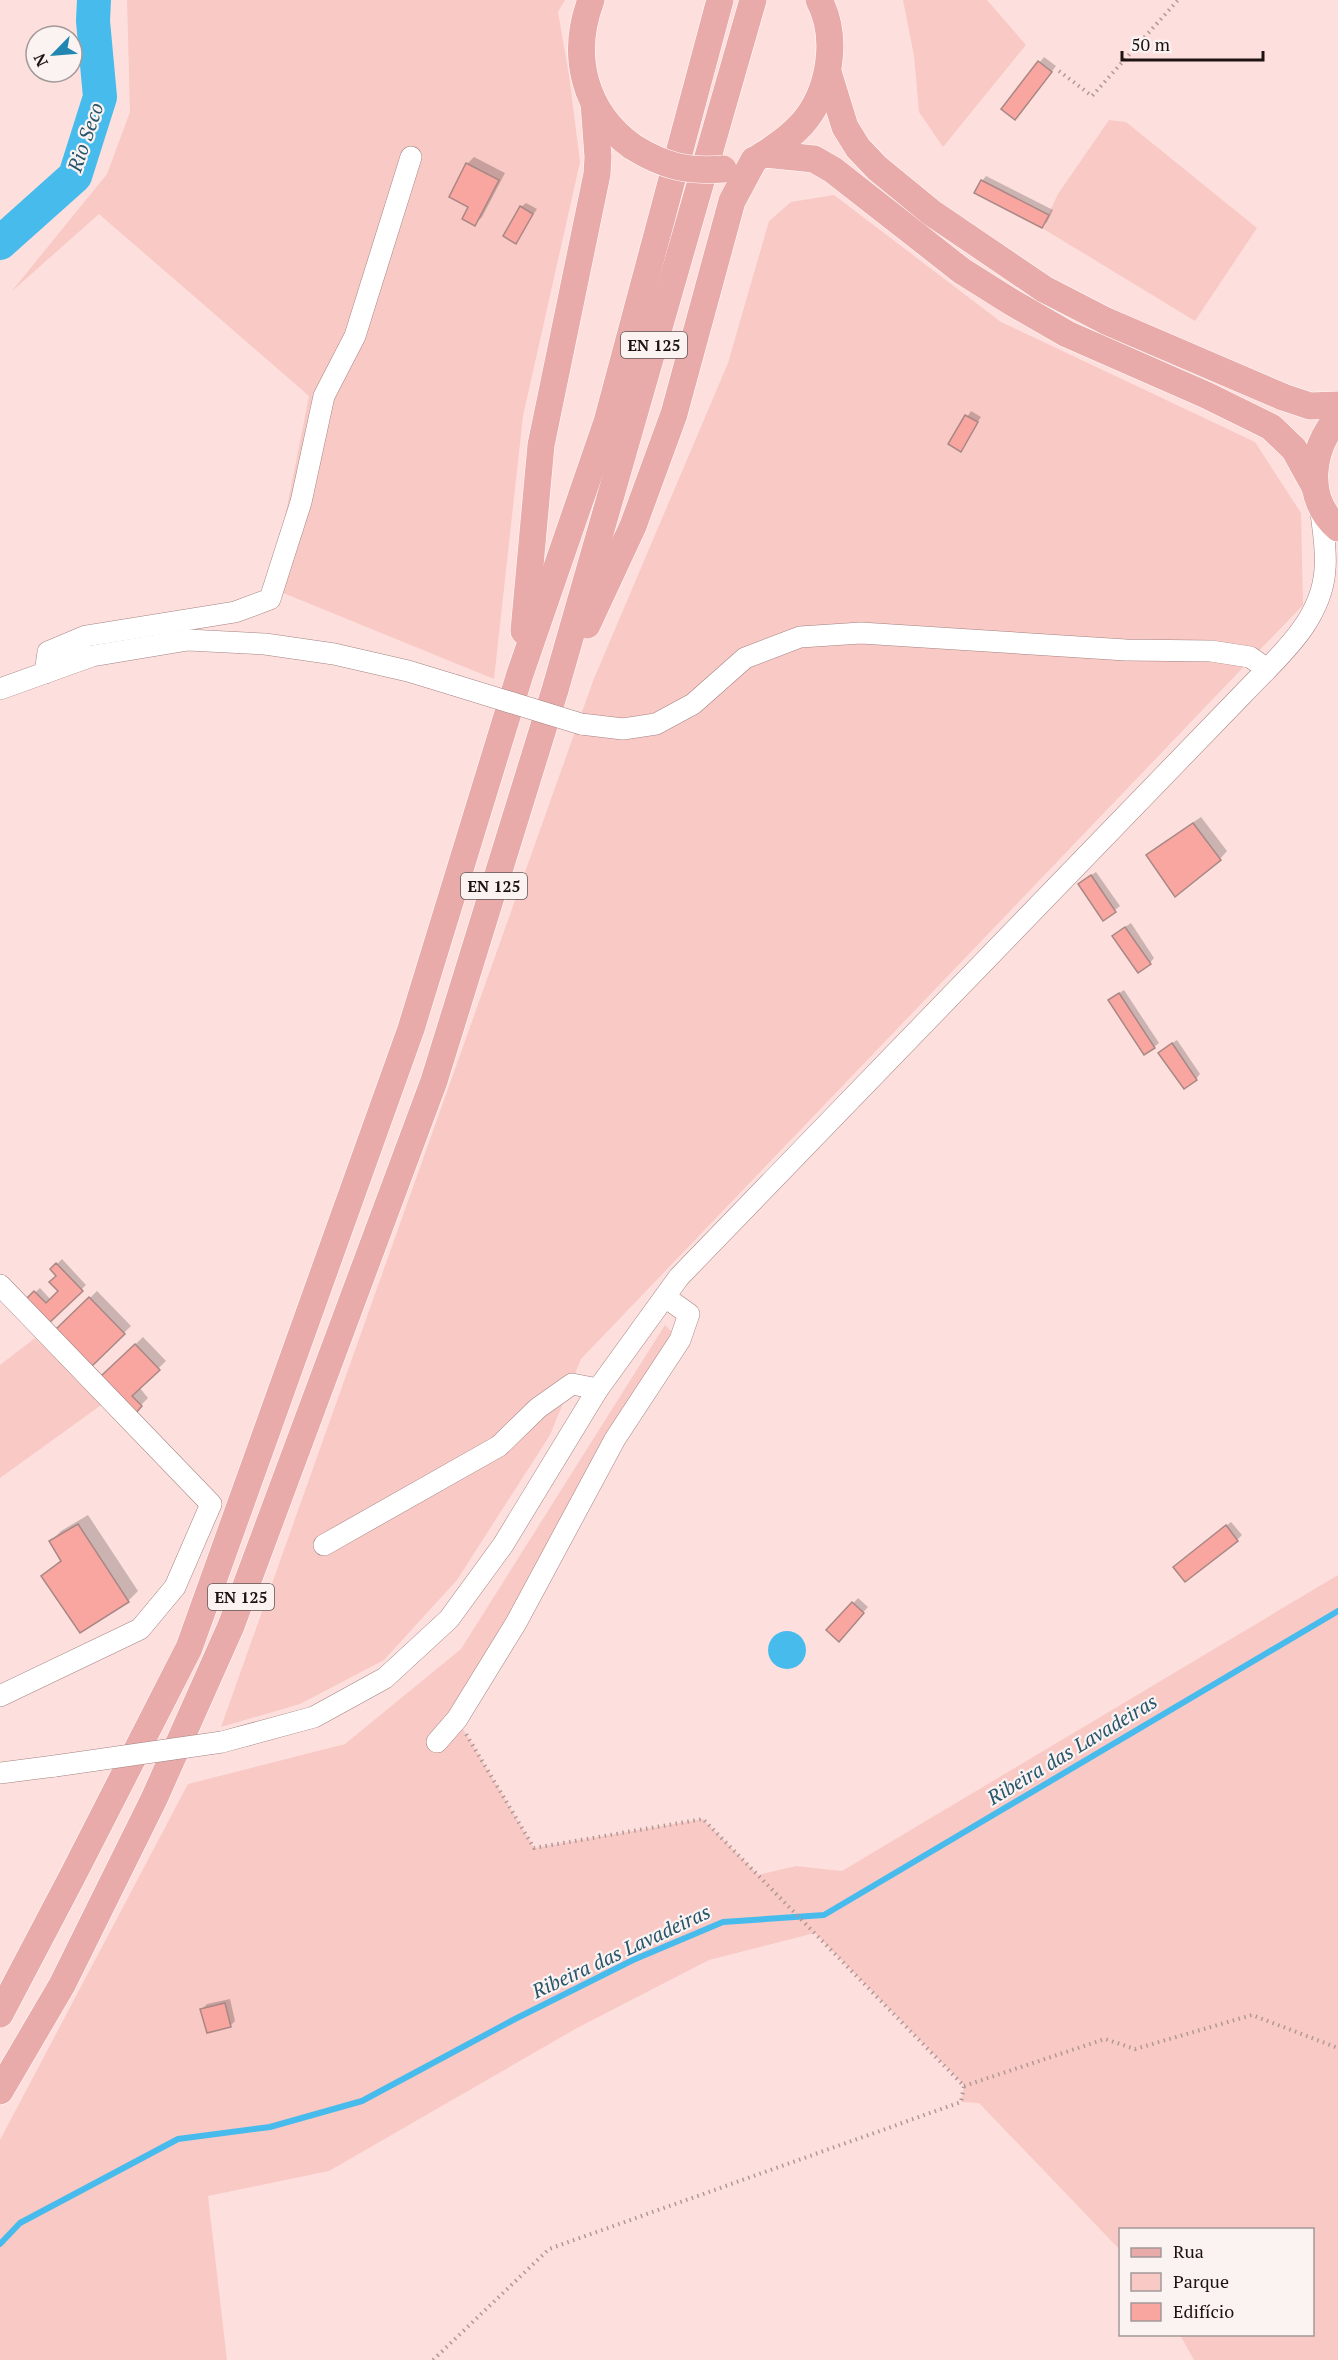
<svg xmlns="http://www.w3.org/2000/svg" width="1338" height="2360" font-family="'PT Serif',serif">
  <rect width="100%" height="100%" fill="#fde0dd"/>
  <!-- green -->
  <g fill="#f9c9c5">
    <path d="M127,0H565L558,12L569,75L580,162L523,416L494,679L271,588L309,396L99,214L11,292L107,174L130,112Z"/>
    <path d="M903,0H987L1026,45L943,147L919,112L914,56Z"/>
    <path d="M1109,120L1126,122L1257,228L1195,321L1042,228L1058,194Z"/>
    <path d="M834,195L1001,322L1255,442L1301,513L1303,605L581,1359L550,1435L457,1580L384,1660L300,1704L221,1727L593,681L728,363L769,221L791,202Z"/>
    <path d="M665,1325L680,1340L457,1719L534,1848L703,1819L758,1875L796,1866L842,1871L1338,1575V2360H1194L1180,2335L1312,2334V2230H1120V2250L979,2103L961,2102L964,2085L815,1933L709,1960L577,2028L329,2171L208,2196L227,2360H0V2140L188,1784L345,1744L461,1649Z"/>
    <path d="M35,1338L104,1403L0,1478V1365Z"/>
  </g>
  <!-- water -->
  <circle fill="#48bbed" cx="787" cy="1650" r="19"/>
  <!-- shadow -->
  <g fill="#0003">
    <path d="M1044,57L1056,66L1020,114L1003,109Z"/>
    <path d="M474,157L505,173L482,217L475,224L470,207L467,164Z"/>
    <path d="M986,176L1053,210L1047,222L1042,226L982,181Z"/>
    <path d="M526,203L537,209L515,242L521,207Z"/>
    <path d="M971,411L981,417L960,450L950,444Z"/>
    <path d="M1201,817L1227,851L1220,859L1148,855L1155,848Z"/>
    <path d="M1096,872L1120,906L1104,919L1084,880Z"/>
    <path d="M1131,923L1154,958L1150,963L1119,931Z"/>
    <path d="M1124,990L1159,1043L1154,1047L1115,996Z"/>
    <path d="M1177,1040L1200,1074L1196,1079L1165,1048Z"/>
    <path d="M62,1259L86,1285L48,1322L27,1300L40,1288L51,1300L60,1291L58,1276L52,1269Z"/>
    <path d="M97,1291L131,1326L92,1364L58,1329Z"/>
    <path d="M143,1337L166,1361L139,1387L148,1398L136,1410L103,1376Z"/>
    <path d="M88,1515L138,1591L128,1601L43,1576L62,1559L51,1541L61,1531Z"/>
    <path d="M1231,1522L1242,1535L1237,1540L1180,1562Z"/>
    <path d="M858,1598L868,1607L843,1635L829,1630Z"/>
    <path d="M230,1999L235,2021L230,2026L202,2009L207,2004Z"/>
  </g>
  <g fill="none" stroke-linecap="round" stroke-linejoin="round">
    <!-- stream -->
    <path stroke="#48bbed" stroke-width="6" d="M0,2244L20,2223L178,2139L270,2127L362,2101L515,2019L633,1960L723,1922L824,1915L1338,1611"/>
    <!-- river -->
    <path stroke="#48bbed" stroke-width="34" d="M0,243L75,176L100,97L93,21L94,0"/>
  </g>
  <!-- building -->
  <g fill="#f9a6a1" stroke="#a88785" stroke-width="1.5">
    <path d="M1038,61L1052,72L1015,120L1001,109Z"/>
    <path d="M466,163L499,180L475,226L462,219L468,207L449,197Z"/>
    <path d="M981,180L1049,215L1042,228L974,193Z"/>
    <path d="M520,206L533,214L516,244L503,236Z"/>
    <path d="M965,415L978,422L961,452L948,444Z"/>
    <path d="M1193,823L1221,860L1175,897L1146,855Z"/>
    <path d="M1091,875L1116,912L1103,921L1078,884Z"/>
    <path d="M1125,927L1151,964L1138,973L1112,936Z"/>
    <path d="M1119,993L1155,1048L1144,1055L1108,1000Z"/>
    <path d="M1172,1043L1197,1080L1184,1089L1158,1053Z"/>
    <path d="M56,1263L83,1291L48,1324L25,1300L34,1291L46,1303L58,1291L49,1282L56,1276L50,1269Z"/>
    <path d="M89,1297L125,1334L92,1366L56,1329Z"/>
    <path d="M135,1344L160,1370L132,1396L142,1406L136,1413L101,1376Z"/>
    <path d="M78,1524L129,1602L80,1633L41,1576L61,1561L49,1541Z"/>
    <path d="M1226,1525L1238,1541L1185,1582L1173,1567Z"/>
    <path d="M852,1602L864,1613L839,1642L826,1630Z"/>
    <path d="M225,2003L231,2027L207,2033L200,2009Z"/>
  </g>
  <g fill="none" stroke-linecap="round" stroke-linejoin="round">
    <!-- minor casing -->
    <g stroke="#a38280" stroke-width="22">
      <g id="minor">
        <path d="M45,673L48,652L86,636L235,612L270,599L301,502L324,396L355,336L411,157"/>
        <path d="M0,689L92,656L188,640L265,644L334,654L408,671L454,685"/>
        <path d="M581,724L623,729L656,724L693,704L745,658L800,637L861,633L1126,650L1211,651L1250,657L1267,669"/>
        <path d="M0,1285L211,1504L175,1587L140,1629L0,1696"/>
        <path d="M324,1545L499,1446L538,1408L572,1384L598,1389"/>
        <path d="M222,1742L314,1717L385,1678L449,1619L503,1545L598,1389L679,1277L1242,695C1276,659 1322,622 1325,569C1327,548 1322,525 1320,504"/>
        <path d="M437,1742L457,1719L516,1623L615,1439L680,1340L689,1314L665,1297"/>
        <path d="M0,1773L55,1766"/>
      </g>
    </g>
    <!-- major casing -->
    <g stroke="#fff" stroke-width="28">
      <g id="major">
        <path d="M591,0C570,56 584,112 633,147"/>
        <path d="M828,72L845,127L858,148L877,168L932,213L1044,289L1106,321L1283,397L1310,406L1338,405"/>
        <path d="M765,154L814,159L833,170L962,271L1013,303L1067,334L1206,395L1271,427L1294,449L1315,487"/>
        <path d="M761,156C776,147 790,137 802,124C830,92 839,38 819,0"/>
        <path d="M1338,417C1311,449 1303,498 1338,528"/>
        <path d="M587,625L633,526L674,414L732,201L754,160"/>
        <path d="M524,631L541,445L597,174L598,157L594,103"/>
        <path d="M0,2014L72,1877L189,1648L411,1029L520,674L607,422L720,0"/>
        <path d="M0,2091L62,1985L154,1799L231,1626L434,1081L555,690L753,0"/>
      </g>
    </g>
    <!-- path -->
    <g stroke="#af9896" stroke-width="4" stroke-dasharray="1.5 4.5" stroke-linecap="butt">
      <path d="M1059,71L1092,96L1178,0"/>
      <path d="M964,2086L1105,2039L1135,2049L1252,2015L1338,2048"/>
      <path d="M433,2360L549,2249L961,2102L964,2086L703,1819L534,1848L466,1734"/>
    </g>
    <!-- minor -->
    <use href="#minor" stroke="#fff" stroke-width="21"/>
    <!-- major -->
    <use href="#major" stroke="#e8aba9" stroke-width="27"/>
    <!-- minor-bridge casing -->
    <g stroke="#a38280" stroke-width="22" stroke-linecap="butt">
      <g id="minor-bridge">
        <path d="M454,685L581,724"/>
        <path d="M55,1766L222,1742"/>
      </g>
    </g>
    <!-- major-bridge casing -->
    <g stroke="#fff" stroke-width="28" stroke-linecap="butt">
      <path id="major-bridge" d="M633,147C664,166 687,172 723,169"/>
    </g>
    <!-- minor-bridge -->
    <use href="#minor-bridge" stroke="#fff" stroke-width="21"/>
    <!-- major-bridge -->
    <use href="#major-bridge" stroke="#e8aba9" stroke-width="27"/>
  </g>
  <g text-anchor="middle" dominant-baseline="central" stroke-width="4.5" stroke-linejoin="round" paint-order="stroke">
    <!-- shield labels -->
    <g fill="#faf3f2" stroke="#605655" stroke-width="1.5">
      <rect x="621" y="332" width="66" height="26" rx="4.5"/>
      <rect x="461" y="873" width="66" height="26" rx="4.5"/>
      <rect x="208" y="1584" width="66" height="26" rx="4.5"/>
    </g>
    <g font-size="16" font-weight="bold" fill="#1e1212">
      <text x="654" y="345">EN 125</text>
      <text x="494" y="886">EN 125</text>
      <text x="241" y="1597">EN 125</text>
    </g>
    <!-- water labels -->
    <g font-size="20" font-style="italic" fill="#27556b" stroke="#faf3f2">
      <text transform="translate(85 137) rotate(-71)">Rio Seco</text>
      <text transform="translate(1072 1749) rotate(-31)">Ribeira das Lavadeiras</text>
      <text transform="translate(621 1951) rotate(-25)">Ribeira das Lavadeiras</text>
    </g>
  </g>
  <!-- legend -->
  <rect x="1119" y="2228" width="195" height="108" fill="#faf3f2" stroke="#a29998" stroke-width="1.5"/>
  <rect x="1131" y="2248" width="30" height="9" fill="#e8aba9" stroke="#a29998" stroke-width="1.5"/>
  <text x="1173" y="2258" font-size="18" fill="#1e1212">Rua</text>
  <rect x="1131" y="2273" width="30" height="18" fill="#f9c9c5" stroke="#a29998" stroke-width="1.5"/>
  <text x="1173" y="2288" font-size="18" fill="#1e1212">Parque</text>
  <rect x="1131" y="2303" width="30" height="18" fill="#f9a6a1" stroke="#a29998" stroke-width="1.5"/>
  <text x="1173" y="2318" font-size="18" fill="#1e1212">Edifício</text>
  <!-- north arrow -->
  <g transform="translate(54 54) rotate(245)"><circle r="28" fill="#faf3f2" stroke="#a29998" stroke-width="1.5"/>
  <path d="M0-4.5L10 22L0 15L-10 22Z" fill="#2187b0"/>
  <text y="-9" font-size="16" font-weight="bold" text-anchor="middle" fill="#1e1212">N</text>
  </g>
  <!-- scale -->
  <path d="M1122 51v9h141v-9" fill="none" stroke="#1e1212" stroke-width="3"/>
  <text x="1131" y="51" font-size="18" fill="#1e1212" stroke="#faf3f2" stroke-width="4.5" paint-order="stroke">50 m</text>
</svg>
